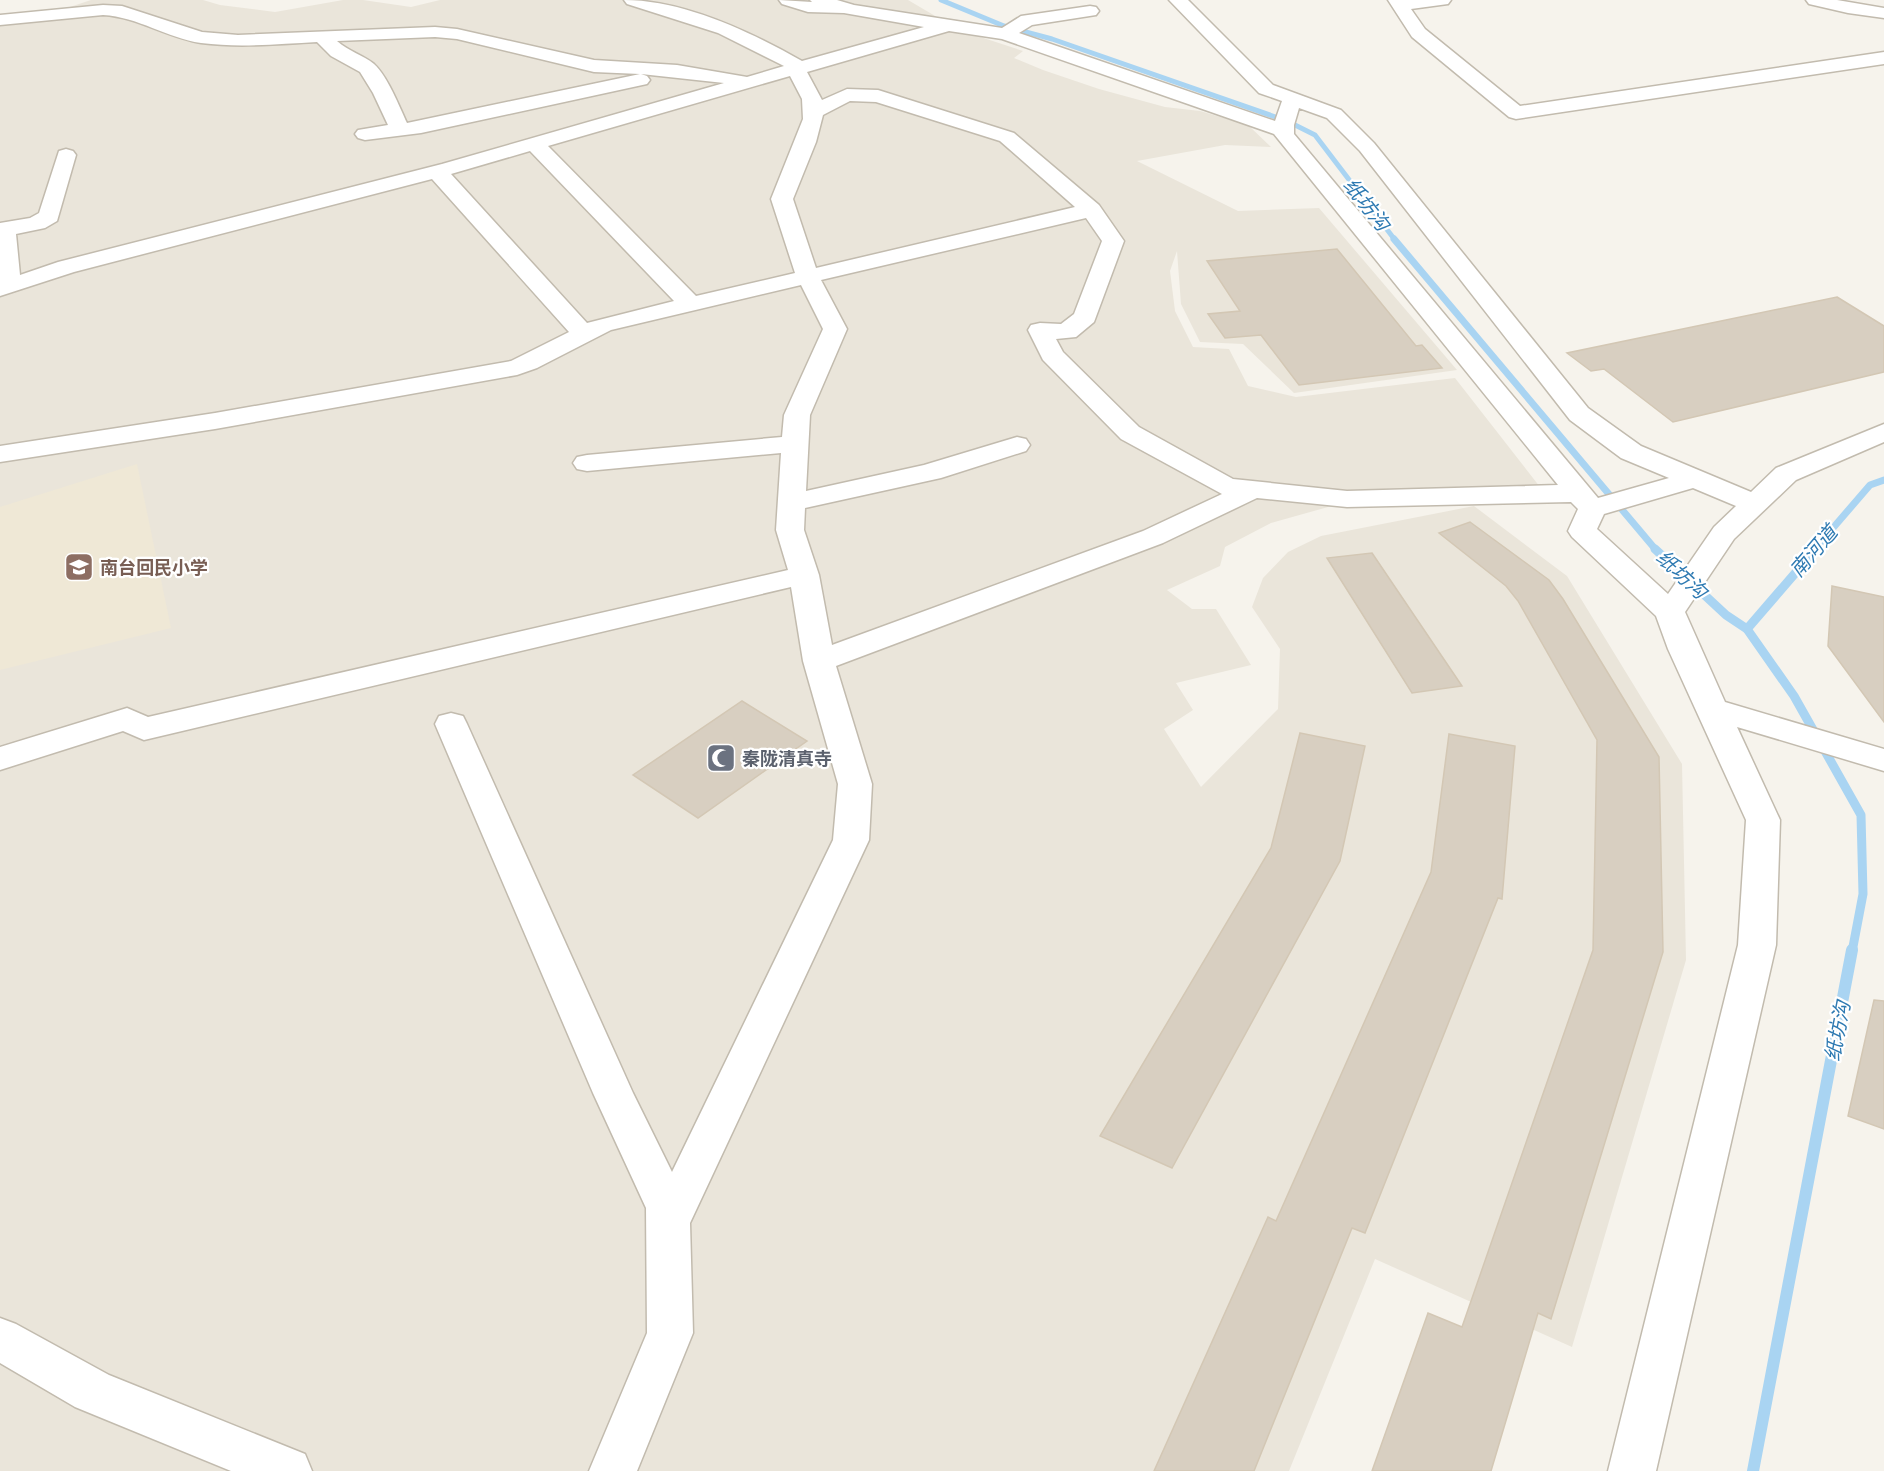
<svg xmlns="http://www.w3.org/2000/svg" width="1884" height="1471" font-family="'Asap Condensed','Noto Sans SC',sans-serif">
  <rect width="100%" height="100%" fill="#f6f3ec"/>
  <!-- residential -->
  <path fill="#eae5da" d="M91,0H203L220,5L275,12L343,0H363L411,7L440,0H908L959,30L1023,51L1014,58L1043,70L1099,89L1165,107L1200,111L1248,125L1271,147L1225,145L1137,161L1238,211L1319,208L1457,370L1294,393L1243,344L1200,342L1181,304L1177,251L1170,271L1175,311L1193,347L1229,349L1248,386L1296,397L1455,378L1540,487L1385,491L1271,523L1225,547L1220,566L1167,590L1192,609H1216L1251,665L1176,683L1193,710L1164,729L1201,787L1278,709L1280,649L1252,607L1263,578L1288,552L1321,536L1474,506L1567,576L1682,764L1686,960L1572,1347L1375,1259L1289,1471H0V17L64,9Z"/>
  <!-- education -->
  <path fill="#efe8d6" d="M137,464L171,628L0,670V507Z"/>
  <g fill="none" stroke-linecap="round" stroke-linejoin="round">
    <!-- stream-far3 -->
    <path stroke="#a9d4f2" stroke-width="5" d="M941,0L1004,26L1052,39L1287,121L1315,135L1395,240"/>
    <!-- stream-far2 -->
    <g stroke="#a9d4f2" stroke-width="7">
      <path d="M1394,239L1656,550"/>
      <path d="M1814,550L1870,485L1884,480"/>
    </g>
    <!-- stream-far1 -->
    <g stroke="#a9d4f2" stroke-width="9">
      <path d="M1655,549L1726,615L1747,629L1794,696L1861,815L1863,894L1852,952"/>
      <path d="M1747,629L1816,549"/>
    </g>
    <!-- stream -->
    <path stroke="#a9d4f2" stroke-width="12" d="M1753,1471L1852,950"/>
  </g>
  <!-- building -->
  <g fill="#d8cfc1" stroke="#d3c7b4" stroke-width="1.5">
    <path d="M1337,249L1416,346L1422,345L1442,368L1299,385L1261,335L1225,338L1208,314L1240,311L1207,261Z"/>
    <path d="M1837,297L1884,326V372L1673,422L1604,369L1591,371L1567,353Z"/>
    <path d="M1470,522L1549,580L1563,599L1659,757L1663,952L1551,1319L1538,1313L1491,1471H1372L1428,1313L1462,1327L1593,950L1597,740L1518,601L1506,586L1439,533Z"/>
    <path d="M1372,553L1462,686L1412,693L1327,558Z"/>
    <path d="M1832,586L1884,597V722L1828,646Z"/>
    <path d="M742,701L807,741L698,818L633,775Z"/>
    <path d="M1300,733L1365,746L1340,861L1172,1168L1100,1136L1271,848Z"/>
    <path d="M1449,734L1515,746L1502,899L1498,898L1365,1233L1352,1228L1254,1471H1154L1268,1217L1276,1221L1431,872Z"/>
    <path d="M1874,1000L1884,1001V1129L1848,1116Z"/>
  </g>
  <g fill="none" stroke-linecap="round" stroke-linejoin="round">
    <!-- minor casing -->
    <g stroke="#c2bbae" stroke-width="3">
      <g id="minor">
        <path d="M624,0C684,0 751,32 802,61L924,27L844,13L808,12L782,4L779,0L812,2L810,0H837L854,5L1002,28L1021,16L1090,6L1096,7L1099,11L1096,15L1032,25L1019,33L1275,121L1282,101L1259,93L1169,0H1188L1273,85L1341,110L1374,143L1588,408L1641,446L1751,492L1776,468L1884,424V442L1796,480L1734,539L1685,612L1725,702L1884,749V771L1737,727L1780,820L1776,945L1656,1471H1608L1738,945L1746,820L1668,649L1656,616L1572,537L1568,531L1578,509L1571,502L1347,507L1257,498L1163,543L836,666L872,784L869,840L690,1223L693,1333L637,1471H589L647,1333L646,1208L593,1093L435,724L439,716L451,713L463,716L467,724L633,1093L672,1172L833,840L838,784L803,661L791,587L144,740L123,731L0,770V747L127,708L148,717L788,570L776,530L781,453L587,471L577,469L573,463L577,457L587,455L782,437L784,415L823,329L801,285L611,330L537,368L517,375L215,429L0,462V446L215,413L511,361L569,332L432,179L74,272L0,296V223L30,218L39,213L59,151L66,149L73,151L76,155L57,221L45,228L16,234L20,275L58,262L442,164L724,83L641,74L647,76L650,80L647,84L421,133L365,140L358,138L355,134L358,130L388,125L373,93L360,72L331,56L317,42C279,44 239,48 201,43C167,38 138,17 103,15L0,25V15L103,5L122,6L202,32L238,35L435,27L457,29L594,60L677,65L747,77L784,66L718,33L627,4ZM949,31L1002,39L1274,134L1558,485L1347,491L1233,479L1139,427L1063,352L1056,339L1076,337L1094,322L1124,241L1099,205L1014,133L878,90L847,89L822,100L807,72ZM435,37L457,39L594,72L640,74L407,123C399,106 388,77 374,64C363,55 348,51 337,41ZM790,76L802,99L803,119L771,199L795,273L696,296L548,146ZM850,101L876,102L1000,141L1075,207L816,268L793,199L816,142L823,115ZM1299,108L1327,118L1360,151L1570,420L1621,458L1669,478L1598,498L1294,134V125ZM530,151L674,301L587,323L451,174ZM1086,218L1102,241L1074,314L1061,324L1040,323L1031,325L1028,330L1043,360L1121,439L1222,494L1143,531L832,645L819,575L804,530L805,508L941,478L1026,451L1030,445L1026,439L1017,437L924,465L806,491L810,415L847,329L821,280ZM1693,488L1736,506L1714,527L1668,594L1597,529L1604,514Z"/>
        <path d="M1388,0H1451L1448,4L1411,9L1425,29L1520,106L1884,52V64L1516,119L1509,117L1412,37Z"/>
        <path d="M1806,0H1837L1884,8V18L1848,13L1809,4Z"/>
        <path d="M0,1318L16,1324L109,1375L305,1454L312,1471H231L75,1407L0,1363Z"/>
      </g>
    </g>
    <!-- minor -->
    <use href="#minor" fill="#fff" fill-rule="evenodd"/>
  </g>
  <!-- icons -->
  <defs>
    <g id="school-square" transform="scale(1.5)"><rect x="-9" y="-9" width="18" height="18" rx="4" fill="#8d6e63" stroke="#fff"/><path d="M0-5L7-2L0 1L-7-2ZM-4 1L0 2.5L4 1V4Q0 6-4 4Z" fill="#fff"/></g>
    <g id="mosque-square" transform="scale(1.5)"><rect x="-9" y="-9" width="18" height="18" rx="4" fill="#6b7280" stroke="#fff"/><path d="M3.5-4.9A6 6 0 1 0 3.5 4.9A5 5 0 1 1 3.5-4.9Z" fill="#fff"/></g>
  </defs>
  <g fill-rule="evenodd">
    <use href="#school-square" x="79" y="567"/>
    <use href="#mosque-square" x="721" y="758"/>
  </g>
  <g text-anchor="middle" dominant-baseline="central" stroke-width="4.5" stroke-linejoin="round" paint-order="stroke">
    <!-- education labels -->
    <g font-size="18" font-weight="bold" fill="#785e54" stroke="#fff" text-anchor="start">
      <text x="100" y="567">南台回民小学</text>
    </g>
    <!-- worship labels -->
    <g font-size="18" font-weight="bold" fill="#5b616d" stroke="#fff" text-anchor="start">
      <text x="742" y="758">秦陇清真寺</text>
    </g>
    <!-- water labels -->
    <g font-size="20" font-style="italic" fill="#2e7ab2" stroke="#fff">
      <text transform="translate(1367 204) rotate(52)">纸坊沟</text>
      <text transform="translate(1813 551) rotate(-49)">南河道</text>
      <text transform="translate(1682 574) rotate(43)">纸坊沟</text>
      <text transform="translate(1837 1031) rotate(-79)">纸坊沟</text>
    </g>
  </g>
</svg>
